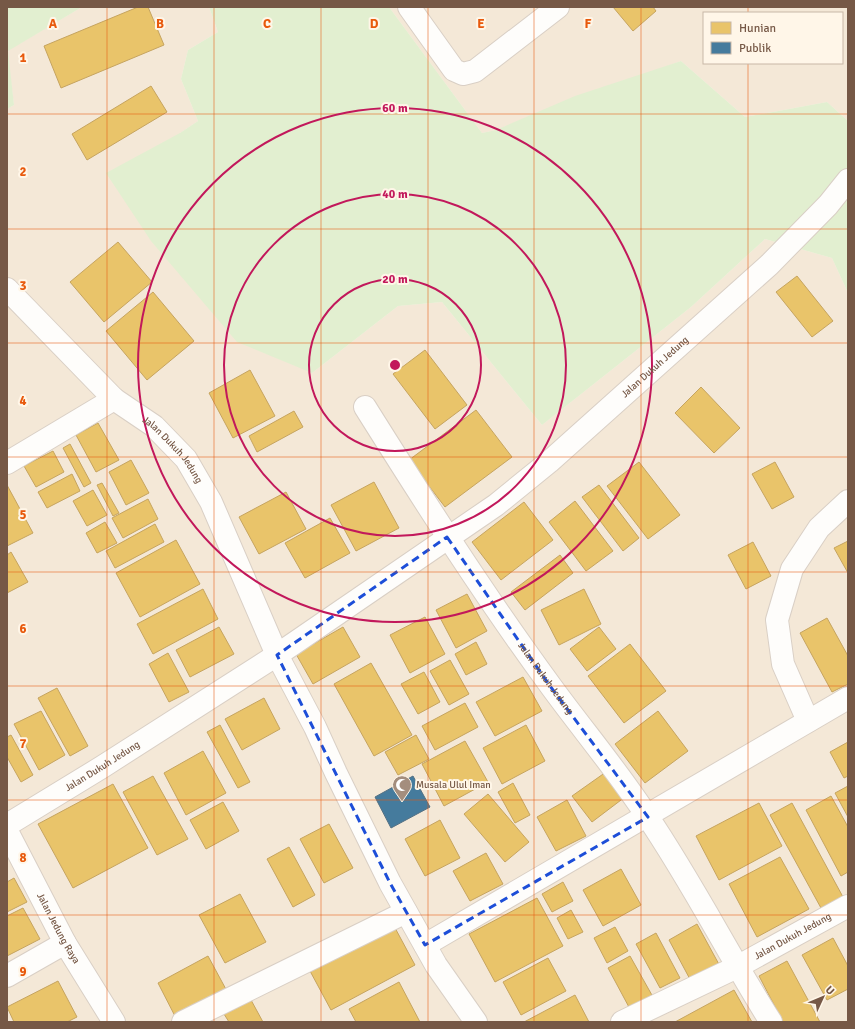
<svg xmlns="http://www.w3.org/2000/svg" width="855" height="1029" font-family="Signika,sans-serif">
  <rect width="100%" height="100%" fill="#f8f2e7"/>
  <!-- residential -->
  <g fill="#f4e8d7" fill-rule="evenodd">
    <path d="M82,7H209L218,32L188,50L181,79L198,121L180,133L312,373L398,306L442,302L542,425L691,307L765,239L832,258L848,293V1022H7V109L14,105L7,51Z"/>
    <path d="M389,7H848V121L827,102L745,117L681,61L496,130L482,133ZM704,13H842V63H704Z"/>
  </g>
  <!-- green -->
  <g fill="#e2efd0">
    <path d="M7,7H82L8,51L14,105L7,109Z"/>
    <path d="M209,7H389L482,133L496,130L575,96L681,61L745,117L827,102L848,121V293L832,258L765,239L691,307L542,425L442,302L398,306L312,373L237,342L151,241L106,173L180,133L198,121L181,79L188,50L218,32Z"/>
  </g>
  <!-- homes -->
  <g fill="#e9c46a" stroke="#c6a45f">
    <path d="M138,7H148L164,45L61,88L44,46Z"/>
    <path d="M613,7H653L656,11L633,31Z"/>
    <path d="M151,86L167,112L87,160L72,134Z"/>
    <path d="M118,242L152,282L104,322L70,282Z"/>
    <path d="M797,276L833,321L812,337L776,292Z"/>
    <path d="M153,292L194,341L147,380L106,331Z"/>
    <path d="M425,350L467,405L435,429L393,374Z"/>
    <path d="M250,370L275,416L233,438L209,393Z"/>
    <path d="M701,387L740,428L714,453L675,413Z"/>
    <path d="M476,410L512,457L445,507L409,460Z"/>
    <path d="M294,411L303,427L257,452L249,436Z"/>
    <path d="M98,423L119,460L96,472L76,435Z"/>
    <path d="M70,444L91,483L84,487L63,448Z"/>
    <path d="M53,451L64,472L36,487L24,466Z"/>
    <path d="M131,460L149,493L126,505L109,472Z"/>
    <path d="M639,462L680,515L648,539L607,486Z"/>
    <path d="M775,462L794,497L772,509L752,474Z"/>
    <path d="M72,474L80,491L47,508L38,492Z"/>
    <path d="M374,482L399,528L356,551L331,505Z"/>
    <path d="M102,483L119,513L113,516L97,485Z"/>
    <path d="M7,485L33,533L7,546Z"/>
    <path d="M599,485L639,538L623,551L582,497Z"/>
    <path d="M93,490L107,515L87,526L73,501Z"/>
    <path d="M286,492L306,529L259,554L239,517Z"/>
    <path d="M148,499L158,519L123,538L112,518Z"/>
    <path d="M575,501L613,551L586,571L549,522Z"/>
    <path d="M524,502L553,540L501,580L472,542Z"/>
    <path d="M330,518L350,553L305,578L285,543Z"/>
    <path d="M105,522L117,543L97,553L86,533Z"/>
    <path d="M155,524L164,542L115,568L106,551Z"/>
    <path d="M176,540L200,584L140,617L116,573Z"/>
    <path d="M848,541V573L834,548Z"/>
    <path d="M753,542L771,576L746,589L728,555Z"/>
    <path d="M11,552L28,582L7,593V555Z"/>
    <path d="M560,555L573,573L525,610L511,592Z"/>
    <path d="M203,589L218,619L153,654L137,624Z"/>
    <path d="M584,589L601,624L559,645L541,610Z"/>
    <path d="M467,594L487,631L456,648L436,610Z"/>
    <path d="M425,617L445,654L410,673L390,635Z"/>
    <path d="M827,618L848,656V684L832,692L800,633Z"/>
    <path d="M219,627L234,654L190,677L176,650Z"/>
    <path d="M343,627L360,657L313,684L296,654Z"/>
    <path d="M599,627L616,649L587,671L570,649Z"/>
    <path d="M476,642L487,664L466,675L455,654Z"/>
    <path d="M630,644L666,691L624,723L588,676Z"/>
    <path d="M168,653L189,692L169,702L149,664Z"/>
    <path d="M450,660L469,694L449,705L430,671Z"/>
    <path d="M371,663L412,735L374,756L334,684Z"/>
    <path d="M424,672L440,702L418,714L401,684Z"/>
    <path d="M523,677L542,711L495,736L476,702Z"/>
    <path d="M57,688L88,746L70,756L38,698Z"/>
    <path d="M264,698L280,729L242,750L225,719Z"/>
    <path d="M465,703L478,727L435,750L422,726Z"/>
    <path d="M41,711L65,755L39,770L14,724Z"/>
    <path d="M658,711L688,751L645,783L615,744Z"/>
    <path d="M220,725L250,782L238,788L207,732Z"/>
    <path d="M526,725L545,761L502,784L483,748Z"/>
    <path d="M11,735L33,775L21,782L7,757V737Z"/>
    <path d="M416,735L429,759L398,775L385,752Z"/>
    <path d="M465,741L488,782L444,806L422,764Z"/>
    <path d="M848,742V776L844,778L830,752Z"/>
    <path d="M203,751L226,793L186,815L164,773Z"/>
    <path d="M606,772L625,797L592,822L572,796Z"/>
    <path d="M153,776L188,839L157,855L123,792Z"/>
    <path d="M513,783L530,815L515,823L498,792Z"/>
    <path d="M113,784L148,848L73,888L38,824Z"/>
    <path d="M848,786V817L835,793Z"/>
    <path d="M488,794L529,842L505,862L464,814Z"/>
    <path d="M831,796L848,827V872L841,876L806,810Z"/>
    <path d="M567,800L586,836L556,851L537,817Z"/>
    <path d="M223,802L239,831L206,849L190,820Z"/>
    <path d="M759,803L782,846L719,880L696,836Z"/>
    <path d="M792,803L843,897L821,908L770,815Z"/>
    <path d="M440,820L460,858L425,876L405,839Z"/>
    <path d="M329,824L353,868L324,883L300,839Z"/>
    <path d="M289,847L315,895L293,907L267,859Z"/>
    <path d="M486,853L503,884L470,901L453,871Z"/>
    <path d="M780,857L809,909L757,937L729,884Z"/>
    <path d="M621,869L641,905L603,926L583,890Z"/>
    <path d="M14,878L27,902L7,912V882Z"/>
    <path d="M563,882L573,901L552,912L542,894Z"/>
    <path d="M240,894L266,942L225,963L199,915Z"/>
    <path d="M537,898L563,946L495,982L469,934Z"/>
    <path d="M23,908L40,939L7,956V916Z"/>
    <path d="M571,910L583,932L568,939L557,918Z"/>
    <path d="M697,924L721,968L692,983L669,940Z"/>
    <path d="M394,926L415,965L331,1010L310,971Z"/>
    <path d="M615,927L628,951L607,963L594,938Z"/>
    <path d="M656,933L680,978L660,988L636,944Z"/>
    <path d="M833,938L848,966V989L827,1000L802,955Z"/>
    <path d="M208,956L228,993L177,1020L158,983Z"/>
    <path d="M630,956L653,997L630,1009L608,968Z"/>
    <path d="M548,958L566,991L521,1015L503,982Z"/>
    <path d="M787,961L820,1022H783L759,976Z"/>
    <path d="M58,981L77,1017L67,1022H14L7,1007Z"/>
    <path d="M399,982L420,1022H356L349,1009Z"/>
    <path d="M734,990L752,1022H675Z"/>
    <path d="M575,995L589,1022H524Z"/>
    <path d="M251,1000L263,1022H229L224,1014Z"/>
  </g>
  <!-- public -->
  <path fill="#457b9d" stroke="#547083" d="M413,776L430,807L391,828L375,797Z"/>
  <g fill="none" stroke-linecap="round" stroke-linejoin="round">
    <!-- minor casing -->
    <g stroke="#d9cfc5" stroke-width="24">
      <g id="minor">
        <path d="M409,7L454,70L463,74L475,71L558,7"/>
        <path id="s1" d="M7,289L114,399L154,426L186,459L211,502L277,655L315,727L336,773L390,883L436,965L476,1022"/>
        <path id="s2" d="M365,407C424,501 484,595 550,685C582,729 617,770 647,816C692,882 728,954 771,1022"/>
        <path d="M7,463L114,399"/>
        <path d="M808,721L783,664L777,620L792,569L819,528L848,501"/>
        <path id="s3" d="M7,825L102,767L277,655L496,505L549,462L769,265L828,205L848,180"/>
        <path id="s4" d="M7,831L65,943L114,1022"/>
        <path d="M425,945L848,698"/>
        <path d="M7,976L65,943"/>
        <path d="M183,1022L406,912"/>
        <path id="s5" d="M622,1022L737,967L848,906"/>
      </g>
    </g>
    <!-- minor -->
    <use href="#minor" stroke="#fefdfb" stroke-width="22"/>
  </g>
  <!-- marked area -->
  <path fill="none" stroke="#1d4ed8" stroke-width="3" stroke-dasharray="8 5" stroke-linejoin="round" d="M447,537L550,686L648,817L425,945L390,883L277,655Z"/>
  <!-- grid -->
  <path fill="none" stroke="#e8590c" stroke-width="1" stroke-opacity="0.55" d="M107,7V1022M214,7V1022M321,7V1022M428,7V1022M534,7V1022M641,7V1022M748,7V13M748,63V1022M7,114H848M7,229H848M7,343H848M7,457H848M7,572H848M7,686H848M7,800H848M7,915H848"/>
  <!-- distance rings -->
  <g fill="none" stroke="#c2185b" stroke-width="2">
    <circle cx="395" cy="365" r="86"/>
    <circle cx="395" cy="365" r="171"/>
    <circle cx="395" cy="365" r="257"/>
  </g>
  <!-- icons -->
  <defs>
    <g id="mosque-pin" transform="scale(1)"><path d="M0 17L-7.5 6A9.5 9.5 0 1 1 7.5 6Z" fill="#a48e7e" stroke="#fff6e8"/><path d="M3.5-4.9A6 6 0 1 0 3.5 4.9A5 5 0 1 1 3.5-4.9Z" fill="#fff"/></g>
  </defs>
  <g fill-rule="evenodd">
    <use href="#mosque-pin" x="402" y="785"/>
  </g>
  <g text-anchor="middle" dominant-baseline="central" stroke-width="4" stroke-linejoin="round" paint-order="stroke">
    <!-- street labels -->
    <g font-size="10" fill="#765846" stroke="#fff6e8">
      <text stroke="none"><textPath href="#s3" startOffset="795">Jalan Dukuh Jedung</textPath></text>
      <text stroke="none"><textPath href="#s1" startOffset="232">Jalan Dukuh Jedung</textPath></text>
      <text stroke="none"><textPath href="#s2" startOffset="326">Jalan Dukuh Jedung</textPath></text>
      <text stroke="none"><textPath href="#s3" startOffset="112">Jalan Dukuh Jedung</textPath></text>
      <text stroke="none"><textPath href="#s4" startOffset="110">Jalan Jedung Raya</textPath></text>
      <text stroke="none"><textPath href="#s5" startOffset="191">Jalan Dukuh Jedung</textPath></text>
    </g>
    <!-- poi labels -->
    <g font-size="10" fill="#765846" stroke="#fff6e8" text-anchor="start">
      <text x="416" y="785">Musala Ulul Iman</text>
    </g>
  </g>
  <g font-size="13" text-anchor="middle" font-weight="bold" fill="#e8590c" stroke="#fff6e8" stroke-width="4" stroke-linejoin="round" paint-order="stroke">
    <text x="53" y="28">A</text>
    <text x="160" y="28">B</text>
    <text x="267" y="28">C</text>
    <text x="374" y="28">D</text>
    <text x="481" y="28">E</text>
    <text x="588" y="28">F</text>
    <text x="23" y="62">1</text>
    <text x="23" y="176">2</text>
    <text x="23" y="290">3</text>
    <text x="23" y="405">4</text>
    <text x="23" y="519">5</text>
    <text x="23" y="633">6</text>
    <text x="23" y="748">7</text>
    <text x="23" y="862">8</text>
    <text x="23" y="976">9</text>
  </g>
  <circle cx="395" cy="365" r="6" fill="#c2185b" stroke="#fff6e8" stroke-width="2"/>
  <g font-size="12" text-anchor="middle" font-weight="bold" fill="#c2185b" stroke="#fff6e8" stroke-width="4" stroke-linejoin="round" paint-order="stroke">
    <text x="395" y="112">60 m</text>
    <text x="395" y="198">40 m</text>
    <text x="395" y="283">20 m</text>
  </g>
  <!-- border -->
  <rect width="855" height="1029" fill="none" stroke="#765846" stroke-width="16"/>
  <!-- legend -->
  <rect x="703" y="12" width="140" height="52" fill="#fff6e8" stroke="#c8b7a7"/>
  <rect x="711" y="22" width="20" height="12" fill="#e9c46a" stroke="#c8b7a7"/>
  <text x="739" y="32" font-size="12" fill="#765846">Hunian</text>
  <rect x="711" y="42" width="20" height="12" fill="#457b9d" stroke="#c8b7a7"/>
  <text x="739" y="52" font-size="12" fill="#765846">Publik</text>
  <!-- north arrow -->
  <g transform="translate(823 997) rotate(46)" stroke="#fff6e8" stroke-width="3" paint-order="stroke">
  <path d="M0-3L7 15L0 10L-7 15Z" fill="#765846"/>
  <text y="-6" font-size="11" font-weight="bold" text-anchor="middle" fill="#765846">U</text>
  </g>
</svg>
